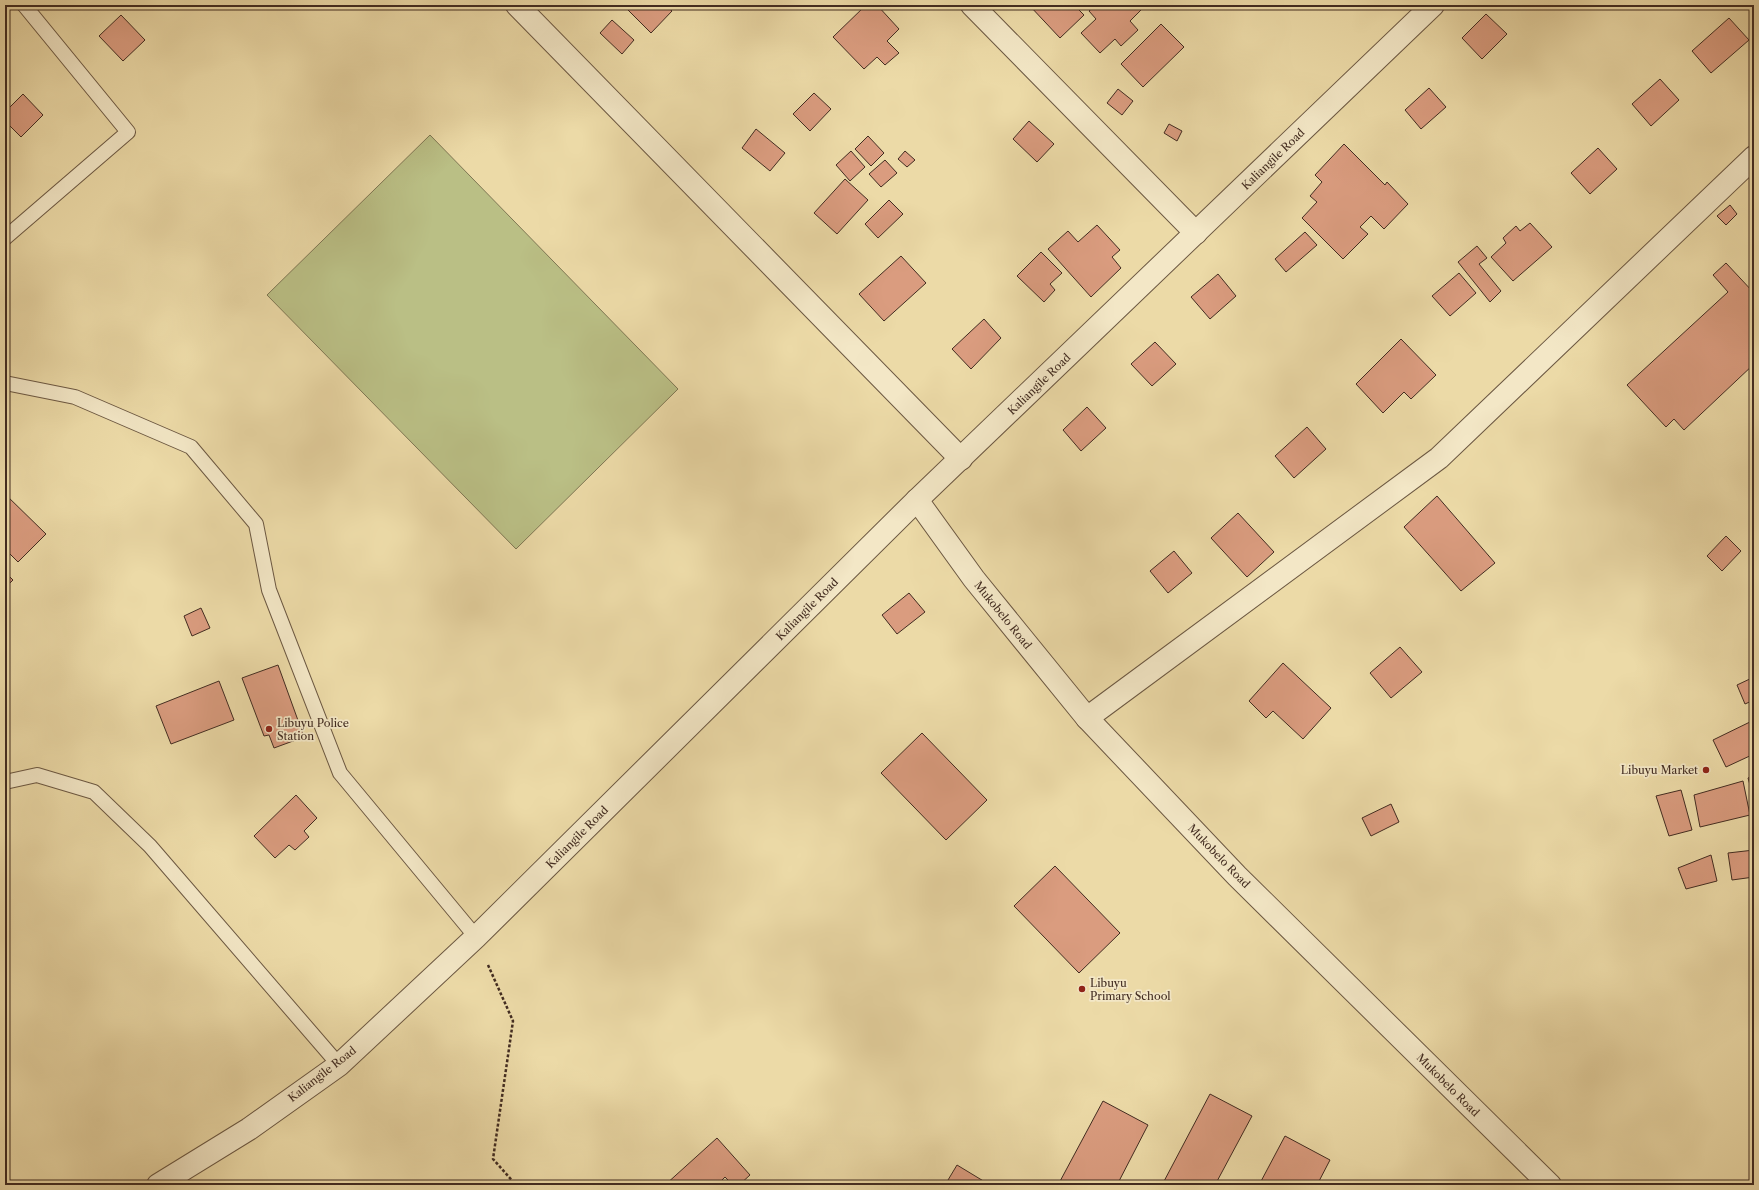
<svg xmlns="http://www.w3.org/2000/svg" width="1759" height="1190" font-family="'Libre Caslon Text',serif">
  <rect width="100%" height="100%" fill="#ecdaa7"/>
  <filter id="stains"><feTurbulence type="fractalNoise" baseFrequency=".005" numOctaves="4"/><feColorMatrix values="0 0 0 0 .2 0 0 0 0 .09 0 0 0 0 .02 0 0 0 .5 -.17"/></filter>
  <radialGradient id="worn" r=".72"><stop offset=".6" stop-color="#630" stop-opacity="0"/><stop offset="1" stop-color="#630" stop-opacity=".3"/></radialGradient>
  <!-- green -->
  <path fill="#babf85" stroke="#7e7653" d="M430,135L678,389L516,549L267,295Z"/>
  <!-- building -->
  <g fill="#da9c7f" stroke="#422c21">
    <path d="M623,5H665L672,11L651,33Z"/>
    <path d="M866,5H877L899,29L887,41L899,53L885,65L877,57L864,69L833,37Z"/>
    <path d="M1029,5H1074L1084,15L1060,38Z"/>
    <path d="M1096,5H1108L1110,7L1111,5H1138L1142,9L1130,21L1138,30L1121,46L1115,39L1100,53L1081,33L1096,19L1089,11Z"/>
    <path d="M1486,14L1507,34L1482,59L1462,38Z"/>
    <path d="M121,15L145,40L123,61L99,36Z"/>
    <path d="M1729,18L1749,40L1711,73L1692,51Z"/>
    <path d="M612,20L634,40L622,54L600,33Z"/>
    <path d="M1161,24L1184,47L1143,87L1121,64Z"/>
    <path d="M1660,79L1679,100L1651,126L1632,104Z"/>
    <path d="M1429,88L1446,107L1421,129L1405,110Z"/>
    <path d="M1118,89L1133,101L1122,115L1107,103Z"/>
    <path d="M814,93L831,109L810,131L793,114Z"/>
    <path d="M23,94L43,115L21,137L5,121V112Z"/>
    <path d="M1029,121L1054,144L1037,162L1013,139Z"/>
    <path d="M1169,124L1182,131L1177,141L1164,133Z"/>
    <path d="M756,129L785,153L770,171L742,148Z"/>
    <path d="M868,136L884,153L871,166L855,149Z"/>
    <path d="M1344,144L1385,185L1387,182L1408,204L1384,229L1371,216L1360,227L1368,234L1343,259L1302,218L1317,202L1310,196L1322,182L1315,175Z"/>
    <path d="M1598,148L1617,169L1590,194L1571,173Z"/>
    <path d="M851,151L865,167L850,181L836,165Z"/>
    <path d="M905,151L915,160L907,167L898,159Z"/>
    <path d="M885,160L897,173L881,187L869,174Z"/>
    <path d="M845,179L868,200L837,234L814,213Z"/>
    <path d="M889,200L903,214L878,238L865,224Z"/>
    <path d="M1730,205L1737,214L1726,225L1717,216Z"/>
    <path d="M1530,223L1552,247L1513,281L1491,257L1506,243L1503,238L1516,226L1520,231Z"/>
    <path d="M1097,225L1120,250L1112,257L1121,268L1091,297L1048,249L1068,231L1078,242Z"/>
    <path d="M1305,232L1317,245L1286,272L1275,259Z"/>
    <path d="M1477,246L1487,258L1479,264L1501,291L1490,302L1458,262Z"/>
    <path d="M1041,252L1062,273L1050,284L1055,290L1044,302L1017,276Z"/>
    <path d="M901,256L926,283L884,321L859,294Z"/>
    <path d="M1726,263L1754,293V364L1684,430L1674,419L1666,427L1627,385L1728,292L1713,275Z"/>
    <path d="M1459,273L1476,293L1450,316L1432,296Z"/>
    <path d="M1218,274L1236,296L1210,319L1191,297Z"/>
    <path d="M984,319L1001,338L971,369L952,349Z"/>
    <path d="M1401,339L1436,375L1411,399L1404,392L1383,413L1356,384Z"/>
    <path d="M1155,342L1176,364L1152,386L1131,364Z"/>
    <path d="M1087,407L1106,428L1081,451L1063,430Z"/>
    <path d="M1307,427L1326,449L1294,478L1275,456Z"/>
    <path d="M5,494L46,534L18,562L5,549Z"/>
    <path d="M1437,496L1495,563L1461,591L1404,527Z"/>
    <path d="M1238,513L1274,552L1247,577L1211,538Z"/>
    <path d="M1726,536L1741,551L1722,571L1707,556Z"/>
    <path d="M1174,551L1192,573L1168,593L1150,571Z"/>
    <path d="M5,572L13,580L5,588Z"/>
    <path d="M909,593L925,612L897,634L882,615Z"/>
    <path d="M201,608L210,628L192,636L184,616Z"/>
    <path d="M1400,647L1422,672L1391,698L1370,673Z"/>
    <path d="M1283,663L1331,708L1303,739L1273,711L1266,718L1249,701Z"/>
    <path d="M278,665L304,737L274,748L269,735L264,736L242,678Z"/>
    <path d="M1754,677V700L1745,704L1737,685Z"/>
    <path d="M219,681L234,720L171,744L156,706Z"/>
    <path d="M1754,720V754L1726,767L1713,740Z"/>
    <path d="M922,733L987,800L946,840L881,773Z"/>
    <path d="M1754,775V799L1748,778Z"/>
    <path d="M1743,781L1750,815L1700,827L1694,795Z"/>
    <path d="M1681,790L1692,830L1669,836L1656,796Z"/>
    <path d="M296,795L317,818L304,831L309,837L295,850L289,845L275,858L254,836Z"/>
    <path d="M1391,804L1399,822L1371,836L1362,818Z"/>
    <path d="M1754,850V877L1732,880L1728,853Z"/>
    <path d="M1711,855L1717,881L1686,889L1678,868Z"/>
    <path d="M1055,866L1120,933L1079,973L1014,906Z"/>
    <path d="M1210,1094L1252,1116L1215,1185H1162Z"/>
    <path d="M1103,1101L1148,1125L1117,1185H1058Z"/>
    <path d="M1285,1136L1330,1160L1317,1185H1259Z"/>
    <path d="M717,1138L750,1175L739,1185H733L725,1177L717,1185H665Z"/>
    <path d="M957,1165L990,1185H945Z"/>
  </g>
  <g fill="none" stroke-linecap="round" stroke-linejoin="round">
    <!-- lane casing -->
    <g stroke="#6c5842" stroke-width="16">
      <g id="lane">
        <path d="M5,238L128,132L24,5"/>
        <path d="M5,383L75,397L191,447L256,524L269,590L340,773L476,937"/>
        <path d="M5,782L37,775L94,792L150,846L339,1065"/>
      </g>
    </g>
    <!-- street casing -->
    <g stroke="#6c5842" stroke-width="24">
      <g id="street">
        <path d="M517,5L961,459"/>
        <path d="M972,5L1196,233"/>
        <path d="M917,500L974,579L1087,718L1237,876L1550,1185"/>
        <path d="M1087,718L1439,458L1754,157"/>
        <path d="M158,1185L249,1129L339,1065L476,937L917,500L1433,5"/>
      </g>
    </g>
    <!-- path -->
    <path stroke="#422c21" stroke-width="2.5" stroke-dasharray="3 2" stroke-linecap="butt" d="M488,965L513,1021L493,1159L516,1185"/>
    <!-- lane -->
    <use href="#lane" stroke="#f3e7c6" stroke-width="14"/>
    <!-- street -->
    <use href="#street" stroke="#f3e7c6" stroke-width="22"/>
  </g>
  <!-- markers -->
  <g fill="#8f2418" stroke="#f3e7c6" stroke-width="1.5">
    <circle cx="269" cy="729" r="4"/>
    <circle cx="1706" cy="770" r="4"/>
    <circle cx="1082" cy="989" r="4"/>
  </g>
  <g text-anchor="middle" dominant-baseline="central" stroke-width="3.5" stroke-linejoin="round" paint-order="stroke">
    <!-- street labels -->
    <g font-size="11" fill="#422c21" stroke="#f3e7c6">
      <text transform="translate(1273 159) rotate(-44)">Kaliangile Road</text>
      <text transform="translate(1039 384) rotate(-44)">Kaliangile Road</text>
      <text transform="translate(807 609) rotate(-45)">Kaliangile Road</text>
      <text transform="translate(1003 615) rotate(51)">Mukobelo Road</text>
      <text transform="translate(577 837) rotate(-45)">Kaliangile Road</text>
      <text transform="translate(1219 856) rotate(46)">Mukobelo Road</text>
      <text transform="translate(322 1074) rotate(-38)">Kaliangile Road</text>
      <text transform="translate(1448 1085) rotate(45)">Mukobelo Road</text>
    </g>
    <!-- poi labels -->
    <g font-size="11" fill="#422c21" stroke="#f3e7c6" text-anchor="start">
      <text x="277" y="723">Libuyu Police<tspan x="277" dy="13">Station</tspan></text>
      <text x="1698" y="770" text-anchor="end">Libuyu Market</text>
      <text x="1090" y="983">Libuyu<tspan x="1090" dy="13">Primary School</tspan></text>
    </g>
  </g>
  <!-- margin -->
  <rect width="1759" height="1190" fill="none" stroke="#ecdaa7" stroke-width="20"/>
  <rect x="6" y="6" width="1747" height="1178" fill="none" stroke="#422c21" stroke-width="2"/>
  <rect x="10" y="10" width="1739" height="1170" fill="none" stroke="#422c21"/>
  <rect width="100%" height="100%" filter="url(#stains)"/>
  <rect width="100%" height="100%" fill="url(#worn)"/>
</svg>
